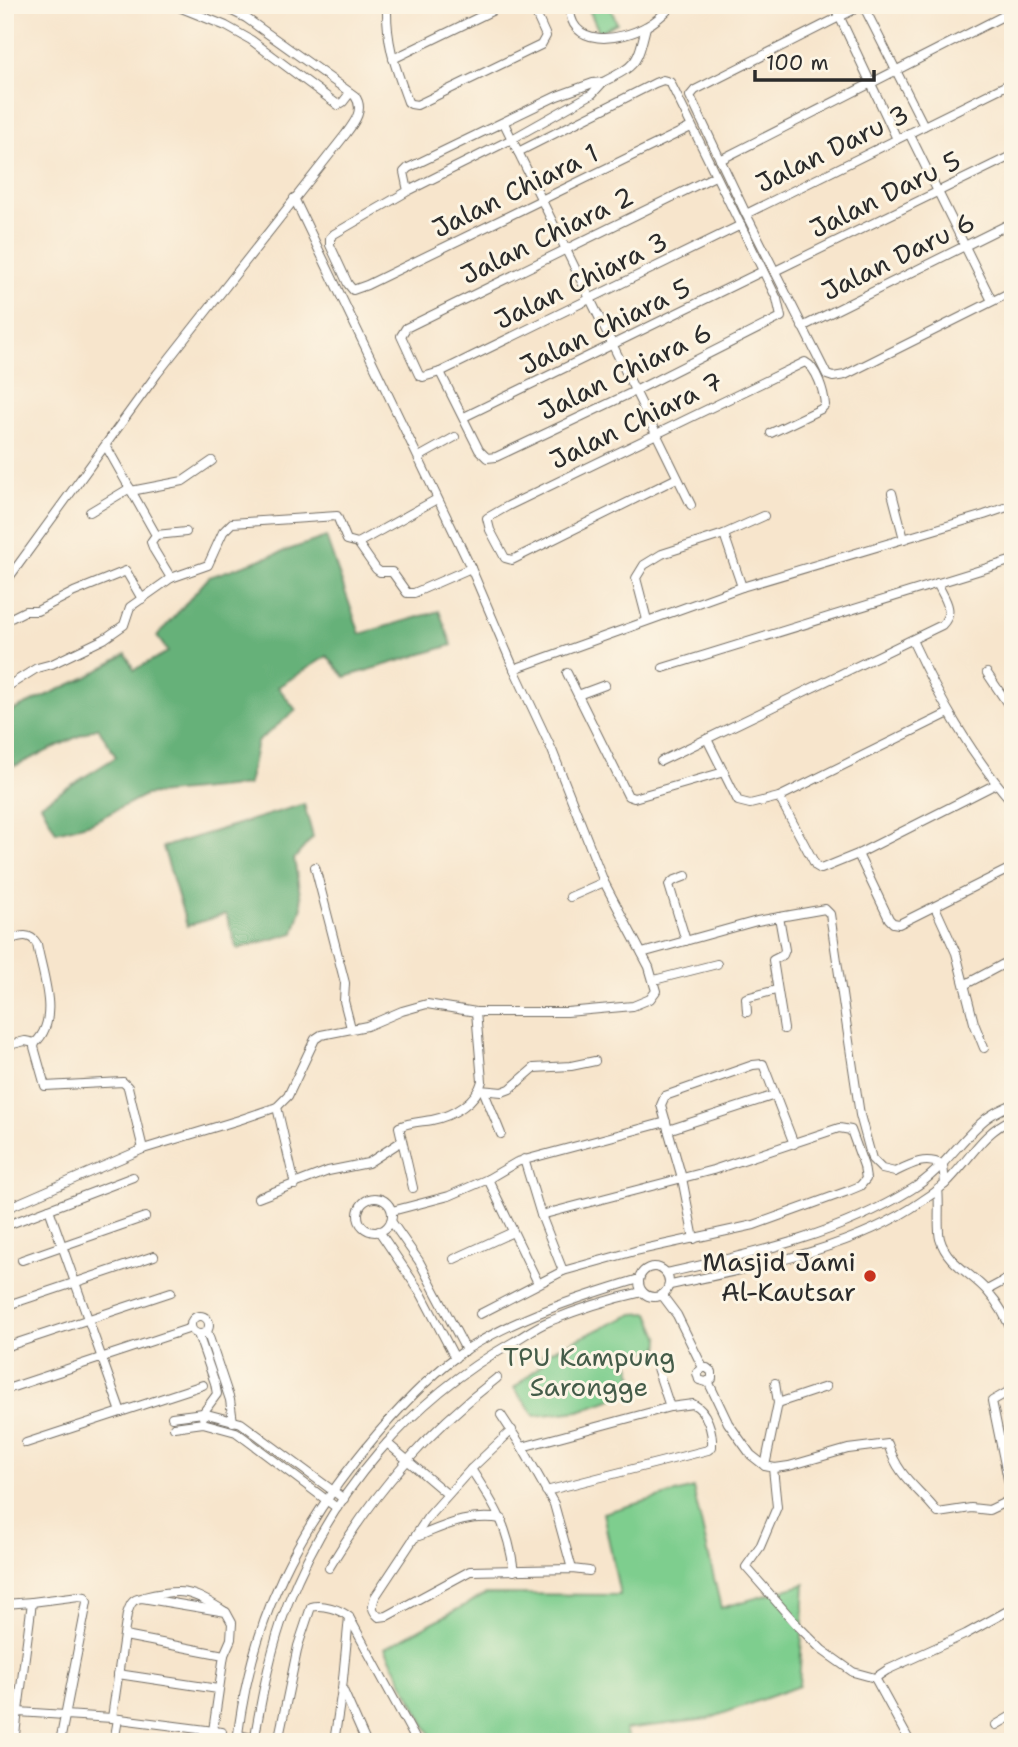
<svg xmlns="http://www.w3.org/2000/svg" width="1018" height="1747" font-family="'Shantell Sans',sans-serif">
  <rect width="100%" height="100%" fill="#fcf5e5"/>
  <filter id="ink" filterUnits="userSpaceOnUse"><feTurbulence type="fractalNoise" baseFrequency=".0143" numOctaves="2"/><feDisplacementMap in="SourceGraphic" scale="14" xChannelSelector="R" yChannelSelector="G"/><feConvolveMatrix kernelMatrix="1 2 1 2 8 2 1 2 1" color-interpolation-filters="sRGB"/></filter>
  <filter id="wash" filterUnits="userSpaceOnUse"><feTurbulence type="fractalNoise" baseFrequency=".00686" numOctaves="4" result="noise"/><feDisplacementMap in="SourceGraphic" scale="28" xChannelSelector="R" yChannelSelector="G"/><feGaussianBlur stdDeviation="1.57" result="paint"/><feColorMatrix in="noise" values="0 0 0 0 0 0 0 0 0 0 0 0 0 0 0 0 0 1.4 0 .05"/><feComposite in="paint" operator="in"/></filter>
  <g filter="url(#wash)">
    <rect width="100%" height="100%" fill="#f7e5cc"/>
    <!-- green -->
    <g fill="#7ece8e" stroke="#547c5c" stroke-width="2">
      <path d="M587,5H609L617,23L599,32Z"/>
      <path d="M649,1313L660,1339L659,1349L627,1356L638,1390L579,1411L535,1416L514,1388L542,1364V1355L633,1314Z"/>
      <path d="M693,1488L721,1608L805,1584L799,1686L708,1719L625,1729L629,1742H434L385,1648L486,1594L620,1595L603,1513Z"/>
    </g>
    <!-- forest -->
    <g fill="#66b179" stroke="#486e52" stroke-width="2">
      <path d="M326,537L360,634L439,611L452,645L345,677L327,656L278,687L296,710L257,742L248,785L145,795L91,823L56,832L41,804L116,757L98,727L15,766L5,745V714L87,677L126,654L134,670L168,652L157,636L209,577Z"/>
      <path d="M304,804L313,837L294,859L302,906L294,933L237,949L226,914L187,926L163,847Z"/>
    </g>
  </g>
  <g filter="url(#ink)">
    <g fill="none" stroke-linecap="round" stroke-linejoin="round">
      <!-- street casing -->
      <g stroke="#726c63" stroke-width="10">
        <g id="street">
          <path d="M174,5L226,26L251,40L338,105L343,102L350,93"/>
          <path d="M387,5C386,44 395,66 408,102L411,104L417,105L541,45L546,36L532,5"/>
          <path d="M570,5C568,49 621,41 647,26C657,21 665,13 673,5"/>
          <path d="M834,5L897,139"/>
          <path d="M393,59L504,5"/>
          <path d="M603,82C637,65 637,64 646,27"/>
          <path d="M504,123L691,505"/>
          <path d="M924,126L863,5L695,90L690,96L746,214L827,375L833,377L845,375L1013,291"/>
          <path d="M909,133L992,301"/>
          <path d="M518,152L655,83L663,80L670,82L777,299L781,317L635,391L496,457L487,458L479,450L440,372L423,377L419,375L401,336L406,328L715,176"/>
          <path d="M720,160L1013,11"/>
          <path d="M408,191L404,172L408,168L557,96L593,83L603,82L592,94L512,139L408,191L334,234L330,238V245L348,284L353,290L367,285L691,127"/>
          <path d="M294,198L471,568L514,669L742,587L984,515L1013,505"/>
          <path d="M746,214L1013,82"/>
          <path d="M775,271L1013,155"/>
          <path d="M802,327L1013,222"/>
          <path d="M440,372L741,225"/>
          <path d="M464,417L763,271"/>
          <path d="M106,446L156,535L151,542L154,550L171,578"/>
          <path d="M419,457L455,437"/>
          <path d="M677,478L512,560L505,558L490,530L487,518L508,506L805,362C817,368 824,392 825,405L821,409L771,433"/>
          <path d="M131,491L183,481L212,461"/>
          <path d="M892,493L904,539"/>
          <path d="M90,512L130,488"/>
          <path d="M724,534L742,587"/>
          <path d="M156,535L186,532"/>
          <path d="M358,543L376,569L380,572H392L407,593H414L471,568"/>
          <path d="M5,583L157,374L345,135C354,123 365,110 355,96L246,18L220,5"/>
          <path d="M647,620L636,578L644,565L662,554L724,534L764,516"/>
          <path d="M5,621L25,611H37L74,592L126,571L142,599"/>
          <path d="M912,640C939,698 970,754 1013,803"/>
          <path d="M663,668L1013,560"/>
          <path d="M567,673L628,796L634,798L724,772"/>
          <path d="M987,673L1013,712"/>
          <path d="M5,688L37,668L52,664L104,639L124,625L130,607L171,578L208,565L223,532L232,523L337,516L347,540L358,543L437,499"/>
          <path d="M578,695L605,685"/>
          <path d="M707,739L738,801L750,804L779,797L949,713"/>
          <path d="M661,761L942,625C956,611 944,598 937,583"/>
          <path d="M779,797L816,866L821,869L858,854L996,784"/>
          <path d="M858,854L889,919L893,923L899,924L1013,867"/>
          <path d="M315,867L345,983L344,1001L351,1028"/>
          <path d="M686,876L673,881L669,885L686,941"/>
          <path d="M570,897L604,882"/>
          <path d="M935,907L956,953L974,1023L984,1048"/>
          <path d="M779,917L785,950L783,955L773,960L784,1029"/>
          <path d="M5,941C18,937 29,931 37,944C42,974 61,1019 35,1043L25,1041L5,1046"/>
          <path d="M642,953L757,921L825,909L830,914L860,1115L872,1159L882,1169L895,1172C911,1164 925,1156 943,1165L945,1184"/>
          <path d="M654,980L717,964"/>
          <path d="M966,984L1013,959"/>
          <path d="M747,1012L746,998L776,990"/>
          <path d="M35,1043L34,1047L45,1086L123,1082L128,1087L143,1149"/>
          <path d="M480,1090L502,1092L510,1089L534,1068L571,1066L595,1061"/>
          <path d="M484,1092L501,1134"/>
          <path d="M277,1107L295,1185"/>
          <path d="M668,1130L775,1095"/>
          <path d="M524,1159L541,1215L563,1271"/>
          <path d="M488,1179L538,1283"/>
          <path d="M413,1188L399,1127C409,1122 421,1122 432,1120C452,1116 477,1102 482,1081L476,1012"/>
          <path d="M938,1189C940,1203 937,1228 940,1239C947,1264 972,1273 988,1292C1000,1305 1007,1319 1013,1335"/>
          <path d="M258,1198L328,1171L368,1163L402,1141"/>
          <circle cx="375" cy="1215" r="17"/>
          <path d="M5,1209L143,1149L239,1120L277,1107L288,1096L315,1039L321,1035L367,1026L402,1011L427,1004L476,1012H567L633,1006L650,999L656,991L649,967L604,882L552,750L514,669"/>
          <path d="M49,1209L121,1412"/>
          <path d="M392,1211L449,1196L488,1179L517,1162L666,1122"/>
          <path d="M391,1221L419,1261L466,1350"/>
          <path d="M10,1224L133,1177"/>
          <path d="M379,1231L422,1295L455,1358"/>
          <path d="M694,1239L682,1178L661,1105L665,1096L753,1065L763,1064L794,1144"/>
          <path d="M454,1259L513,1232"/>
          <path d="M22,1260L145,1217"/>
          <circle cx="654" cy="1282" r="15"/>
          <path d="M667,1273C751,1254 837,1236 912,1189C941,1172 957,1144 981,1123C990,1114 1002,1109 1013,1104"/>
          <path d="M670,1285C751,1268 853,1250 922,1201C930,1196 937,1191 944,1185C968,1163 981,1132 1013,1119"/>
          <path d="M987,1290L1013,1276"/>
          <path d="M662,1295L677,1315L703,1368H707L712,1372V1379L706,1382L699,1380L697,1373L703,1368"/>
          <path d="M5,1306L154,1256"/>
          <path d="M480,1314L563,1271L635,1251L754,1225L848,1191L860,1186L866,1179L864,1166L851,1130L839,1128L713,1170L541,1215"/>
          <circle cx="200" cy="1325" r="9"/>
          <path d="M207,1331L230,1400L233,1422"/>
          <path d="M198,1334L215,1383L217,1394L203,1413V1417"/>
          <path d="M5,1347L171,1292"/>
          <path d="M654,1359L670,1407"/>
          <path d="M708,1381L728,1423L751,1455L765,1466L775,1468L789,1466L848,1449L888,1444C899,1479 918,1487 938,1513L971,1508L989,1510L1012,1499L992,1401L1013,1389"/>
          <path d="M7,1389L191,1328"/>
          <path d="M778,1403L826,1387"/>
          <path d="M501,1415L522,1447L554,1504L572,1569"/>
          <path d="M172,1417L203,1413L241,1423L344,1499"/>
          <path d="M174,1427L203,1423L236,1432L337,1508"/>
          <path d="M512,1430L471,1469L428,1517L375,1597C372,1606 371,1610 379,1617L387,1616L470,1571L572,1569L589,1571"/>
          <path d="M26,1443L203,1385"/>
          <path d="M387,1443L447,1494"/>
          <path d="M522,1447L670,1407L693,1404C707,1411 713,1431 712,1447L708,1450L546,1491"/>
          <path d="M765,1466L778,1403L775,1383"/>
          <path d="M773,1468L777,1507L760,1547L746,1567L797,1625L822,1650L853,1672L875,1678L887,1670L966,1634L1013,1608"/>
          <path d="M471,1469C495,1506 508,1525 514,1571"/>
          <path d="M414,1538C447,1525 466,1514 502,1519"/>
          <path d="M329,1568C375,1491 426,1433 497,1378"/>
          <path d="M144,1597C182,1588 191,1590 224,1611"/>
          <path d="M32,1602L79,1596L85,1597L87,1602L60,1742"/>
          <path d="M5,1604L32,1602L14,1742"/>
          <path d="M125,1636L224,1655"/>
          <path d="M118,1674L218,1689"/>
          <path d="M875,1678L910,1742"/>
          <path d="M343,1690L366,1742"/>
          <path d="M18,1712L112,1718L222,1732"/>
          <path d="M112,1718L127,1614C130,1606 131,1599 142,1598L226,1612L232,1623L231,1639L224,1655L213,1731"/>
          <path d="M996,1725L1013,1715"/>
          <path d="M238,1735L272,1742"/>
          <path d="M114,1742L118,1719"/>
          <path d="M237,1742C251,1618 298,1527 378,1433C404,1403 434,1371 467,1349C520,1316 580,1297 639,1279"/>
          <path d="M254,1742C262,1695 271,1647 288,1603C331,1493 411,1399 513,1342C525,1335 537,1326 550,1321C579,1309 611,1299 642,1292"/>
          <path d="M278,1742L298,1646L311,1607C322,1604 340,1609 349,1617L417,1742"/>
          <path d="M334,1742L342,1689L349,1617"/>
        </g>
      </g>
      <!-- street -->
      <use href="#street" stroke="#fff" stroke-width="8"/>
    </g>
  </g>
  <!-- markers -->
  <circle fill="#c8321e" stroke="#fcf5e5" stroke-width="2.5" cx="870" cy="1276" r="7"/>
  <g text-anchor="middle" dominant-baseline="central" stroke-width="6" stroke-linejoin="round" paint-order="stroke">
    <!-- street labels -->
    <g font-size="26" fill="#2b2b2b" stroke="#fcf5e5">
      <text transform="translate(832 148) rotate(-26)">Jalan Daru 3</text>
      <text transform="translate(515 190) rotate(-26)">Jalan Chiara 1</text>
      <text transform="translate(885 194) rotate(-26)">Jalan Daru 5</text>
      <text transform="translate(547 235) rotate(-26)">Jalan Chiara 2</text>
      <text transform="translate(898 256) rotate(-26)">Jalan Daru 6</text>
      <text transform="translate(581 280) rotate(-26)">Jalan Chiara 3</text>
      <text transform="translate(605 326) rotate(-26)">Jalan Chiara 5</text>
      <text transform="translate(625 371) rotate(-26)">Jalan Chiara 6</text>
      <text transform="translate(636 420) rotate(-26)">Jalan Chiara 7</text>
    </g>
    <!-- poi labels -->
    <g font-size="26" fill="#2b2b2b" stroke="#fcf5e5" text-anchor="end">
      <text x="856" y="1261">Masjid Jami<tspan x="856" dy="30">Al-Kautsar</tspan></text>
    </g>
    <!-- park labels -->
    <g font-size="26" fill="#445c49" stroke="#fcf5e5">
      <text x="589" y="1356">TPU Kampung<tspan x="589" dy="30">Sarongge</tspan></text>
    </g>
  </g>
  <!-- margin -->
  <rect width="1018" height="1747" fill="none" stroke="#fcf5e5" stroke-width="28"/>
  <!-- scale -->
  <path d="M755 70v10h119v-10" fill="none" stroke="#2b2b2b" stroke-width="3.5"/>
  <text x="766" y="70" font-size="21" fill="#2b2b2b" stroke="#fcf5e5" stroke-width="5" paint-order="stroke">100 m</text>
</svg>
